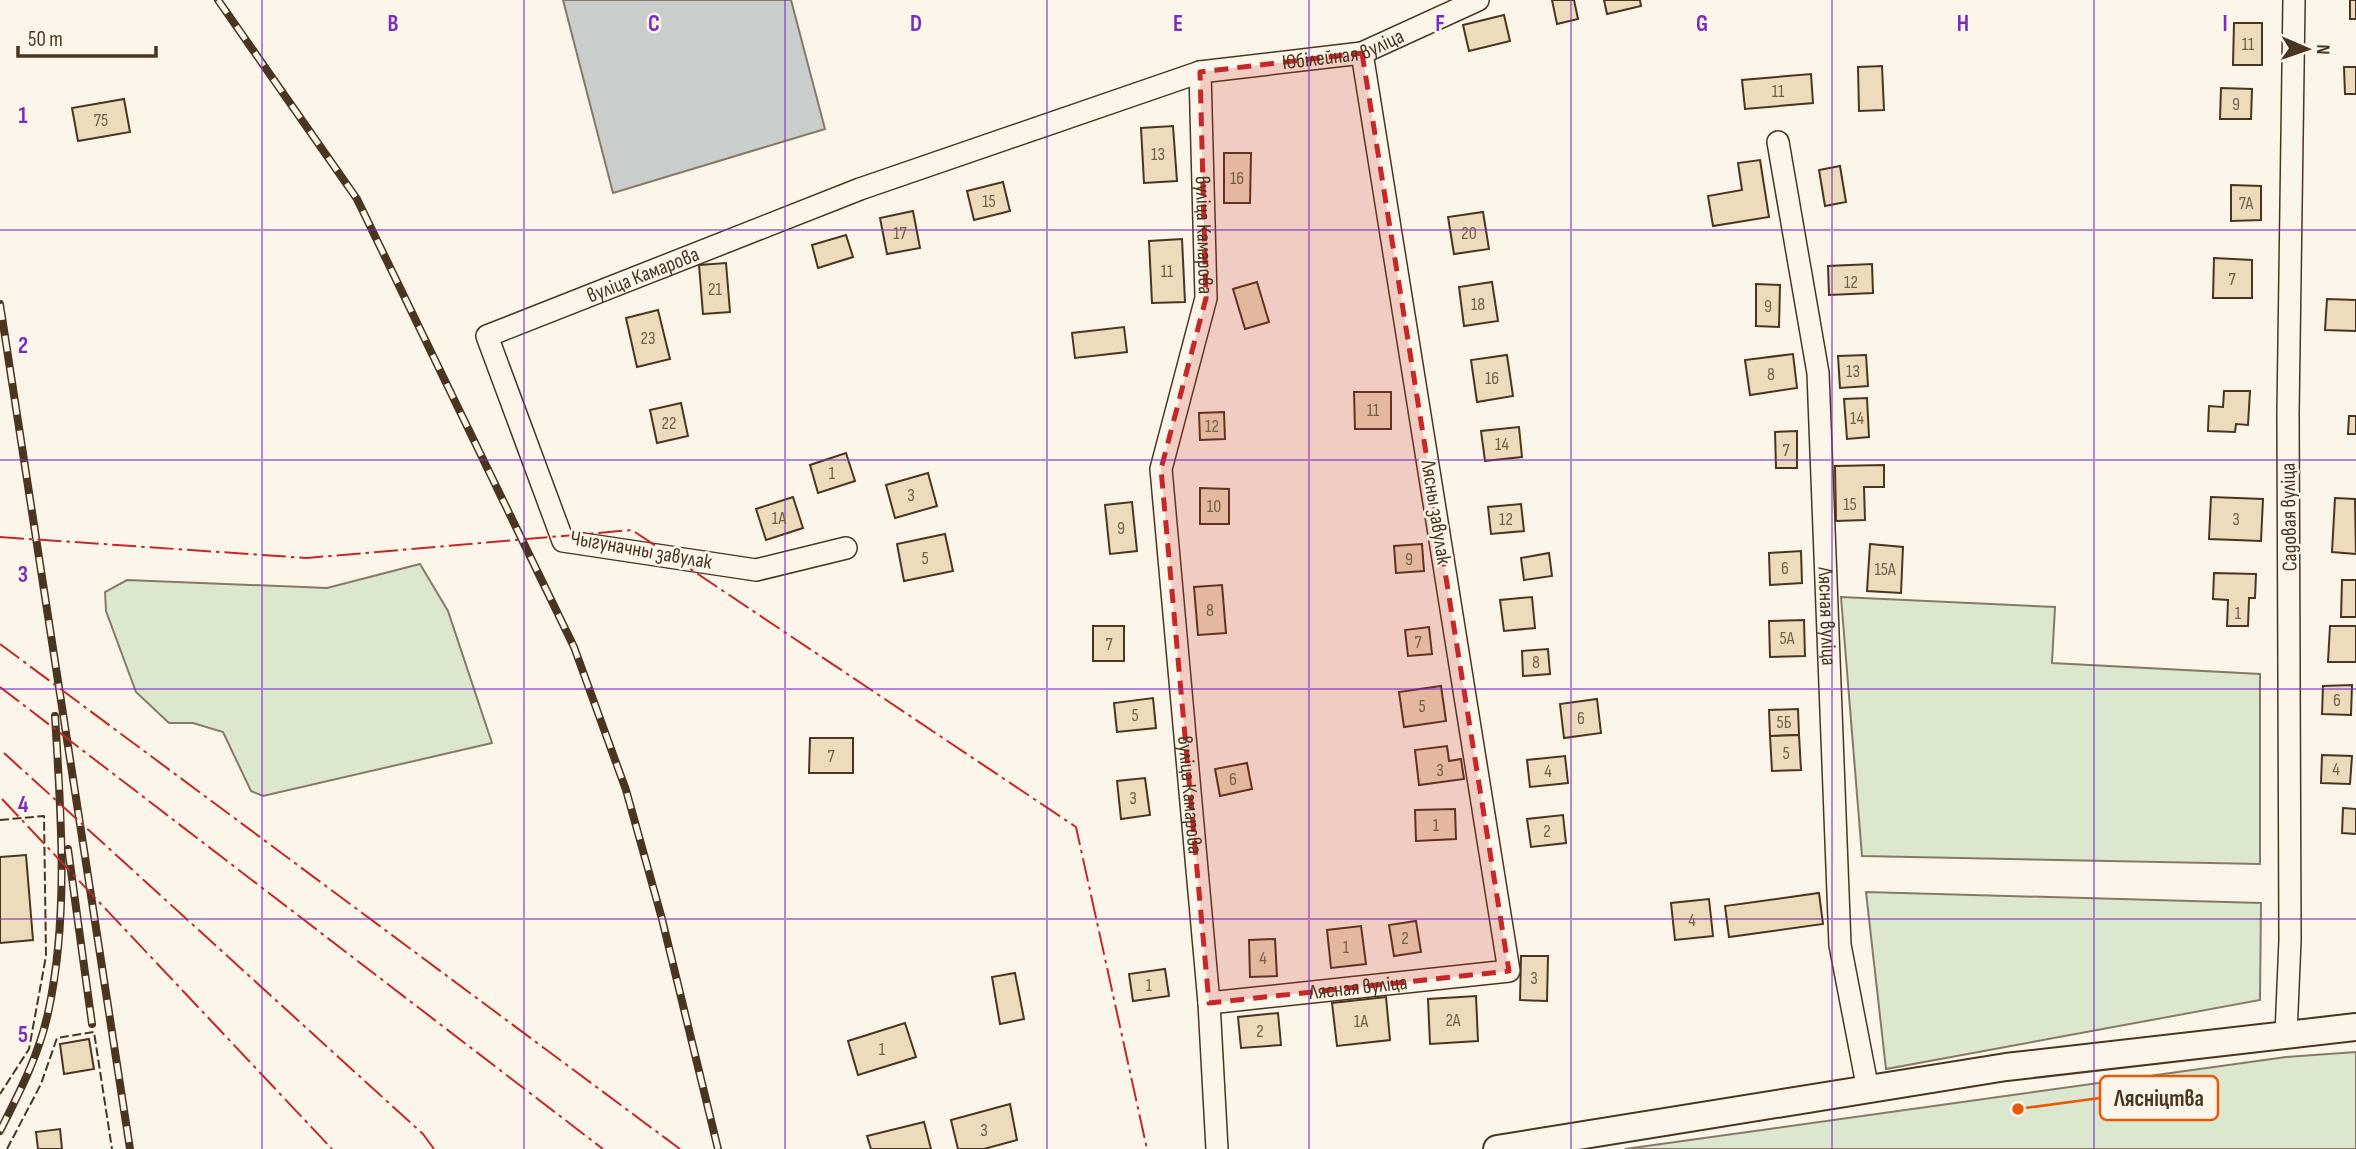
<svg xmlns="http://www.w3.org/2000/svg" width="2356" height="1149" font-family="'Sofia Sans Condensed',sans-serif">
  <rect width="100%" height="100%" fill="#fbf6e9"/>
  <!-- green -->
  <g fill="#dce7d0" stroke="#887966" stroke-width="2">
    <path d="M420,564L448,611L492,743L263,796L251,791L223,732L193,723H169L136,692L106,611L105,592L127,580L327,588Z"/>
    <path d="M1841,597L2055,607L2052,663L2260,674V864L1862,856Z"/>
    <path d="M1866,892L2261,903L2260,1000L1886,1069Z"/>
    <path d="M2356,1052V1149H1625L2286,1057Z"/>
  </g>
  <!-- water -->
  <path fill="#c9cecd" stroke="#887966" stroke-width="2" d="M563,0H791L825,129L613,193Z"/>
  <!-- building -->
  <g fill="#ecdcbc" stroke="#4a3520" stroke-width="2">
    <path d="M1552,0H1574L1578,19L1557,24Z"/>
    <path d="M1604,0H1640L1641,6L1607,14Z"/>
    <rect x="2350" y="0" width="6" height="19"/>
    <path d="M1504,15L1510,41L1469,51L1463,25Z"/>
    <path d="M2234,23H2262V65H2233Z"/>
    <path d="M1882,66L1884,110L1859,111L1858,67Z"/>
    <path d="M2344,67H2356V94H2345Z"/>
    <path d="M1811,74L1813,103L1745,109L1742,80Z"/>
    <path d="M2221,88L2252,89L2251,119H2220Z"/>
    <path d="M124,99L130,132L78,141L72,108Z"/>
    <path d="M1173,126L1177,181L1144,183L1141,128Z"/>
    <path d="M1224,153H1251L1250,203H1224Z"/>
    <path d="M1760,160L1769,217L1713,226L1708,196L1742,190L1738,163Z"/>
    <path d="M1840,166L1846,202L1825,206L1819,170Z"/>
    <path d="M1003,182L1010,211L974,220L967,191Z"/>
    <path d="M2231,185L2261,186V220L2231,221Z"/>
    <path d="M913,211L920,248L887,254L880,218Z"/>
    <path d="M1483,212L1489,249L1454,254L1448,217Z"/>
    <path d="M846,235L853,257L818,268L812,245Z"/>
    <path d="M1182,239L1185,302L1152,303L1149,241Z"/>
    <path d="M2214,258L2252,260V298H2213Z"/>
    <path d="M726,263L730,312L703,314L699,265Z"/>
    <path d="M1872,264L1873,293L1829,295L1828,266Z"/>
    <path d="M1257,282L1269,322L1245,329L1233,289Z"/>
    <path d="M1492,282L1498,321L1464,326L1459,287Z"/>
    <path d="M1756,284L1780,285L1779,327L1756,326Z"/>
    <path d="M2327,299L2356,300V331L2325,330Z"/>
    <path d="M658,310L670,359L637,367L626,318Z"/>
    <path d="M1124,327L1127,352L1075,358L1072,333Z"/>
    <path d="M1793,354L1797,388L1750,395L1745,360Z"/>
    <path d="M1507,355L1513,396L1477,402L1471,360Z"/>
    <path d="M1866,355L1868,386L1840,388L1838,356Z"/>
    <path d="M2224,391H2250L2248,425L2236,424L2235,432L2208,431L2209,406L2223,407Z"/>
    <path d="M1354,392H1391V429H1355Z"/>
    <path d="M1867,398L1869,437L1847,439L1844,399Z"/>
    <path d="M681,403L688,436L657,443L650,410Z"/>
    <path d="M1224,412L1225,439L1200,440L1199,413Z"/>
    <path d="M2349,416H2356V434H2348Z"/>
    <path d="M1519,427L1522,457L1485,461L1481,431Z"/>
    <path d="M1797,431V468H1776L1775,432Z"/>
    <path d="M846,453L855,481L818,493L810,465Z"/>
    <path d="M1884,465V487H1864L1865,520L1836,521L1835,466Z"/>
    <path d="M928,473L937,506L895,518L886,485Z"/>
    <path d="M1200,488L1229,489V524H1200Z"/>
    <path d="M793,497L803,528L766,540L756,509Z"/>
    <path d="M2211,497L2263,499L2261,541L2209,539Z"/>
    <path d="M2335,498L2355,499L2356,554L2332,552Z"/>
    <path d="M1132,502L1137,551L1110,554L1105,505Z"/>
    <path d="M1521,504L1524,531L1491,534L1488,507Z"/>
    <path d="M945,534L953,571L904,581L897,544Z"/>
    <path d="M1422,544L1424,571L1396,573L1394,546Z"/>
    <path d="M1870,544L1903,547L1901,593L1867,591Z"/>
    <path d="M1801,551L1802,583L1770,585L1769,553Z"/>
    <path d="M1549,553L1552,576L1524,580L1521,558Z"/>
    <path d="M2214,573L2256,574L2255,598H2249L2248,626H2227L2228,600L2213,599Z"/>
    <path d="M2342,580H2356V617H2341Z"/>
    <path d="M1222,585L1226,633L1198,635L1194,587Z"/>
    <path d="M1532,597L1535,628L1504,631L1500,600Z"/>
    <path d="M1804,620L1805,656L1770,657L1769,621Z"/>
    <rect x="1093" y="626" width="31" height="35"/>
    <path d="M2330,626H2356V662H2328Z"/>
    <path d="M1429,627L1432,654L1408,656L1405,630Z"/>
    <path d="M1548,649L1550,674L1523,676L1522,651Z"/>
    <path d="M2352,685L2351,715L2322,714L2323,686Z"/>
    <path d="M1441,686L1446,721L1404,727L1399,692Z"/>
    <path d="M1153,698L1156,728L1117,732L1114,703Z"/>
    <path d="M1597,699L1601,733L1564,738L1560,704Z"/>
    <path d="M1798,709L1799,735L1770,736L1769,710Z"/>
    <path d="M1799,735L1801,770L1772,771L1770,736Z"/>
    <path d="M810,738H853V773H809Z"/>
    <path d="M1447,746L1449,761L1461,759L1464,779L1419,785L1415,750Z"/>
    <path d="M2322,755L2352,756L2350,784L2321,783Z"/>
    <path d="M1565,756L1568,783L1530,787L1527,760Z"/>
    <path d="M1247,763L1252,789L1220,796L1215,769Z"/>
    <path d="M1145,778L1150,815L1121,819L1117,781Z"/>
    <path d="M2343,808L2356,809V834L2342,833Z"/>
    <path d="M1455,809L1456,839L1416,841L1415,810Z"/>
    <path d="M1563,815L1566,843L1531,847L1527,819Z"/>
    <path d="M26,855L33,940L0,943V857Z"/>
    <path d="M1819,893L1823,924L1729,937L1725,906Z"/>
    <path d="M1709,899L1713,936L1675,940L1671,903Z"/>
    <path d="M1416,921L1421,952L1394,956L1389,925Z"/>
    <path d="M1361,926L1366,964L1331,968L1327,930Z"/>
    <path d="M1275,939L1277,976L1250,977L1249,940Z"/>
    <path d="M1521,956H1548L1547,1001L1520,1000Z"/>
    <path d="M1165,969L1169,996L1133,1001L1129,974Z"/>
    <path d="M1015,973L1024,1019L1000,1024L992,977Z"/>
    <path d="M1476,996L1478,1041L1430,1044L1428,999Z"/>
    <path d="M1386,997L1390,1040L1337,1046L1332,1003Z"/>
    <path d="M1278,1013L1281,1045L1241,1048L1238,1017Z"/>
    <path d="M905,1023L916,1057L858,1075L848,1041Z"/>
    <path d="M89,1039L94,1069L64,1074L60,1044Z"/>
    <path d="M1010,1104L1017,1140L984,1149H958L951,1120Z"/>
    <path d="M924,1122L931,1149H871L867,1136Z"/>
    <path d="M60,1129L62,1149H38L36,1132Z"/>
  </g>
  <g fill="none" stroke-linecap="round" stroke-linejoin="round">
    <!-- minor casing -->
    <g stroke="#4a3520" stroke-width="24">
      <g id="minor">
        <path id="s1" d="M1200,72L1206,298L1161,469L1209,1003L1217,1149"/>
        <path id="s2" d="M1778,142L1818,373L1840,945L1868,1090"/>
        <path id="s3" d="M846,548L756,570L563,541L487,336L860,189L1200,72L1362,53L1478,0"/>
        <path id="s4" d="M1209,1003L1509,971L1362,53"/>
        <path d="M2286,1034L2290,940L2288,413L2294,0"/>
      </g>
    </g>
    <!-- major casing -->
    <g stroke="#4a3520" stroke-width="30">
      <path id="major" d="M1497,1149L2006,1067L2356,1027"/>
    </g>
    <!-- minor -->
    <use href="#minor" stroke="#fbf6e9" stroke-width="21"/>
    <!-- major -->
    <use href="#major" stroke="#fbf6e9" stroke-width="26"/>
    <!-- rail casing -->
    <g stroke="#4a3520" stroke-width="8">
      <g id="rail">
        <path d="M218,0L357,199L574,647L626,790L662,919L718,1149"/>
        <path d="M0,304L130,1149"/>
        <path d="M68,849L92,1024"/>
        <path d="M0,1131C19,1093 39,1055 48,1013C69,917 61,814 55,716"/>
      </g>
    </g>
    <!-- rail -->
    <use href="#rail" stroke="#fbf6e9" stroke-width="5" stroke-dasharray="16" stroke-linecap="butt"/>
    <!-- fence -->
    <g stroke="#4a3520" stroke-width="2" stroke-dasharray="9 3.5" stroke-linecap="butt">
      <path d="M0,820L44,816L46,956L29,1049L0,1094"/>
      <path d="M7,1149L41,1084L57,1038L94,1032L112,1149"/>
    </g>
    <!-- power -->
    <g stroke="#c62828" stroke-width="2" stroke-dasharray="24 5 3.5 5" stroke-linecap="butt">
      <path d="M0,537L307,558L632,530L1076,827L1147,1149"/>
      <path d="M0,644L680,1149"/>
      <path d="M0,687L603,1149"/>
      <path d="M4,753L423,1134L434,1149"/>
      <path d="M2,799L332,1149"/>
    </g>
  </g>
  <!-- marked area -->
  <path fill="#c62828" fill-opacity="0.2" stroke="#c62828" stroke-width="5" stroke-dasharray="14 9" stroke-linejoin="round" d="M1362,53L1509,971L1209,1003L1161,469L1206,298L1200,72Z"/>
  <!-- grid -->
  <path fill="none" stroke="#7b2cbf" stroke-width="2" stroke-opacity="0.55" d="M262,0V1149M524,0V1149M785,0V1149M1047,0V1149M1309,0V1149M1571,0V1149M1832,0V1149M2094,0V1149M0,230H2356M0,460H2356M0,689H2356M0,919H2356"/>
  <g text-anchor="middle" dominant-baseline="central" stroke-width="5" stroke-linejoin="round" paint-order="stroke">
    <!-- number labels -->
    <g font-size="18" fill="#725f47">
      <text x="2248" y="44">11</text>
      <text x="1778" y="91">11</text>
      <text x="2236" y="104">9</text>
      <text x="101" y="120">75</text>
      <text x="1158" y="154">13</text>
      <text x="1237" y="178">16</text>
      <text x="989" y="201">15</text>
      <text x="2246" y="203">7А</text>
      <text x="900" y="233">17</text>
      <text x="1469" y="233">20</text>
      <text x="1167" y="271">11</text>
      <text x="2232" y="279">7</text>
      <text x="1851" y="282">12</text>
      <text x="715" y="289">21</text>
      <text x="1478" y="304">18</text>
      <text x="1768" y="306">9</text>
      <text x="648" y="338">23</text>
      <text x="1853" y="371">13</text>
      <text x="1771" y="374">8</text>
      <text x="1492" y="378">16</text>
      <text x="1373" y="410">11</text>
      <text x="1857" y="418">14</text>
      <text x="669" y="423">22</text>
      <text x="1212" y="426">12</text>
      <text x="1502" y="444">14</text>
      <text x="1786" y="450">7</text>
      <text x="832" y="473">1</text>
      <text x="911" y="495">3</text>
      <text x="1850" y="504">15</text>
      <text x="1214" y="506">10</text>
      <text x="779" y="518">1А</text>
      <text x="1506" y="519">12</text>
      <text x="2236" y="519">3</text>
      <text x="1121" y="528">9</text>
      <text x="925" y="558">5</text>
      <text x="1409" y="559">9</text>
      <text x="1785" y="568">6</text>
      <text x="1885" y="569">15А</text>
      <text x="1210" y="610">8</text>
      <text x="2238" y="613">1</text>
      <text x="1787" y="638">5А</text>
      <text x="1418" y="642">7</text>
      <text x="1109" y="644">7</text>
      <text x="1536" y="662">8</text>
      <text x="2337" y="700">6</text>
      <text x="1422" y="706">5</text>
      <text x="1135" y="715">5</text>
      <text x="1581" y="718">6</text>
      <text x="1784" y="722">5Б</text>
      <text x="1786" y="753">5</text>
      <text x="831" y="756">7</text>
      <text x="2336" y="769">4</text>
      <text x="1440" y="770">3</text>
      <text x="1548" y="771">4</text>
      <text x="1233" y="779">6</text>
      <text x="1133" y="798">3</text>
      <text x="1436" y="825">1</text>
      <text x="1547" y="831">2</text>
      <text x="1692" y="920">4</text>
      <text x="1405" y="938">2</text>
      <text x="1346" y="947">1</text>
      <text x="1263" y="958">4</text>
      <text x="1534" y="978">3</text>
      <text x="1149" y="985">1</text>
      <text x="1453" y="1020">2А</text>
      <text x="1361" y="1021">1А</text>
      <text x="1260" y="1031">2</text>
      <text x="882" y="1049">1</text>
      <text x="984" y="1130">3</text>
    </g>
    <!-- street labels -->
    <g font-size="21" fill="#4a3520" stroke="#fbf6e9">
      <text stroke="none"><textPath href="#s3" startOffset="1412">Юбілейная вуліца</textPath></text>
      <text stroke="none"><textPath href="#s1" startOffset="163">вуліца Камарова</textPath></text>
      <text stroke="none"><textPath href="#s3" startOffset="674">вуліца Камарова</textPath></text>
      <text transform="translate(1436 512) rotate(81)">Лясны завулак</text>
      <text transform="translate(2289 517) rotate(-91)">Садовая вуліца</text>
      <text transform="translate(641 550) rotate(10)">Чыгуначны завулак</text>
      <text stroke="none"><textPath href="#s2" startOffset="478">Лясная вуліца</textPath></text>
      <text stroke="none"><textPath href="#s1" startOffset="730">вуліца Камарова</textPath></text>
      <text stroke="none"><textPath href="#s4" startOffset="150">Лясная вуліца</textPath></text>
    </g>
  </g>
  <g font-size="23" text-anchor="middle" font-weight="bold" fill="#7b2cbf" stroke="#fbf6e9" stroke-width="5" stroke-linejoin="round" paint-order="stroke">
    <text x="393" y="31">B</text>
    <text x="654" y="31">C</text>
    <text x="916" y="31">D</text>
    <text x="1178" y="31">E</text>
    <text x="1440" y="31">F</text>
    <text x="1702" y="31">G</text>
    <text x="1963" y="31">H</text>
    <text x="2225" y="31">I</text>
    <text x="23" y="123">1</text>
    <text x="23" y="353">2</text>
    <text x="23" y="582">3</text>
    <text x="23" y="812">4</text>
    <text x="23" y="1042">5</text>
  </g>
  <!-- callouts -->
  <path fill="none" stroke="#e8590c" stroke-width="2.5" d="M2018 1109L2100 1098"/>
  <circle fill="#e8590c" stroke="#fbf6e9" stroke-width="2.5" cx="2018" cy="1109" r="7"/>
  <rect fill="#fbf6e9" stroke="#e8590c" stroke-width="2.5" x="2100" y="1076" width="118" height="44" rx="7"/>
  <g font-size="23" text-anchor="middle" font-weight="bold" fill="#4a3520">
    <text x="2159" y="1106">Лясніцтва</text>
  </g>
  <!-- north arrow -->
  <g transform="translate(2307 49) rotate(92)" stroke="#fbf6e9" stroke-width="5" paint-order="stroke">
  <path d="M0-5L12 26L0 18L-12 26Z" fill="#4a3520"/>
  <text y="-10" font-size="19" font-weight="bold" text-anchor="middle" fill="#4a3520">N</text>
  </g>
  <!-- scale -->
  <path d="M18 46v10h138v-10" fill="none" stroke="#4a3520" stroke-width="3.5"/>
  <text x="28" y="46" font-size="21" fill="#4a3520" stroke="#fbf6e9" stroke-width="5" paint-order="stroke">50 m</text>
</svg>
